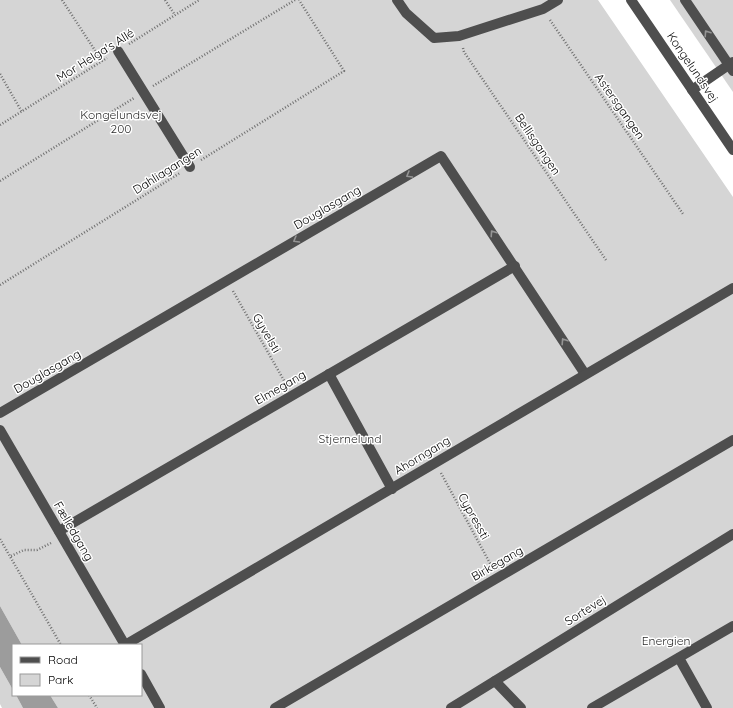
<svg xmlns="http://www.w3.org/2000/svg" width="733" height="708" font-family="Quicksand,sans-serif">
  <rect width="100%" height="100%" fill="#fff"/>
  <!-- green -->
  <g fill="#d5d5d5">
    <path d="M0,0H598L733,197V708H58L50,695H141V645H22L0,606Z"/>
    <path d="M670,0H733V92Z"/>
    <path d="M0,667L13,690V695H16L23,708H2L0,704Z"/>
  </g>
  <!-- water -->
  <g fill="#9c9c9c">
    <path d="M0,606L22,645H13V690L0,667Z"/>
    <path d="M16,695H50L58,708H23Z"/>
  </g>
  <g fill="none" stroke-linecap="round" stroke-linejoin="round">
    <!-- path -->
    <g stroke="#707070" stroke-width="2.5" stroke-dasharray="1 2" stroke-linecap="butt">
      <path d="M62,0L102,61"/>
      <path d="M165,0L175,15"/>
      <path d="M550,20L683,214"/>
      <path d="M129,44L199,0"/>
      <path d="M463,48L464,52L606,260"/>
      <path d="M0,74L22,112"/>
      <path d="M153,86L295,0"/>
      <path d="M0,125L107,58"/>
      <path d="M201,160L344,71L299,0"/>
      <path d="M0,181L134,98"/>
      <path d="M0,285L180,173"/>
      <path d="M233,291L286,384"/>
      <path d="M441,473L492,567"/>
      <path d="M0,539L61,645"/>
      <path d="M11,556L24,550H37L51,543"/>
      <path d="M89,695L97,708"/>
    </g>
    <!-- minor -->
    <g stroke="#4e4e4e" stroke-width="10">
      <path d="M397,0L406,13L434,38L459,36L543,9L558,0"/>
      <path d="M631,0L733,150"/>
      <path d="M685,0L733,71"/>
      <path d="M118,51L190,167"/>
      <path d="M692,90L733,62"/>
      <path d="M329,374L392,489"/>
      <path d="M0,413L441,156L585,374"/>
      <path d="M0,430L125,645"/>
      <path d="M59,531L515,266"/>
      <path d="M125,645L733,288"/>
      <path d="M679,658L707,708"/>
      <path d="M141,674L160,708"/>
      <path d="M495,681L521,708"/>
      <path d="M275,708L733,440"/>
      <path d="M451,708L733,534"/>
      <path d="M592,708L733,626"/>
    </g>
  </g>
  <!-- one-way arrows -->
  <defs><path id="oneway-chevron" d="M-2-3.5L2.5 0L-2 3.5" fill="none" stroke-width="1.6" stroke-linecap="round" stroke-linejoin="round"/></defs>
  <g stroke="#959595">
    <use href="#oneway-chevron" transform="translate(707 33) rotate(-124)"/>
    <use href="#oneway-chevron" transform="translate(409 175) rotate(150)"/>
    <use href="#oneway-chevron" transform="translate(493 233) rotate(-124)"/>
    <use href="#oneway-chevron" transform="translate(296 240) rotate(150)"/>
    <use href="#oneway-chevron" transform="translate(564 341) rotate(-123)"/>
  </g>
  <g text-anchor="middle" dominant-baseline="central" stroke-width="3" stroke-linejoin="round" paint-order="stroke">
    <!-- street labels -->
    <g font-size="12" fill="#000" stroke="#fff">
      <text transform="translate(95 55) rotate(-32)">Mor Helga's Allé</text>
      <text transform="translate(693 67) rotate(56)">Kongelundsvej</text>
      <text transform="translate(620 106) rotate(55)">Astersgangen</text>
      <text transform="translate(538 144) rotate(56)">Bellisgangen</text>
      <text transform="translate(167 170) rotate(-32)">Dahliagangen</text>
      <text transform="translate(327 207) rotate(-30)">Douglasgang</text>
      <text transform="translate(267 333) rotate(60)">Gyvelsti</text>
      <text transform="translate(47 371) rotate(-30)">Douglasgang</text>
      <text transform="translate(280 387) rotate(-30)">Elmegang</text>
      <text transform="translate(422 455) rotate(-31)">Ahorngang</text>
      <text transform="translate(474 516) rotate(61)">Cypressti</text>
      <text transform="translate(74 531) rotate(60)">Fælledgang</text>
      <text transform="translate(497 563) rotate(-30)">Birkegang</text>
      <text transform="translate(585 610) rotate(-32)">Sortevej</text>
    </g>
    <!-- park labels -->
    <g font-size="12" fill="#2c2c2c" stroke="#fff">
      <text x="121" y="114">Kongelundsvej<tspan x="121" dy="14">200</tspan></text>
      <text x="350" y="438">Stjernelund</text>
      <text x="666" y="640">Energien</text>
    </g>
  </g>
  <!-- legend -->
  <rect x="12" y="644" width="130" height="52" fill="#ffffff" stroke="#999999"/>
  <rect x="20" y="657" width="20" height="6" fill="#4e4e4e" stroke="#999999"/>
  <text x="48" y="664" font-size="12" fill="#000000">Road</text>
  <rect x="20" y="674" width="20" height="12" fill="#d5d5d5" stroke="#999999"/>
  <text x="48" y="684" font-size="12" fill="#000000">Park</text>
</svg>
